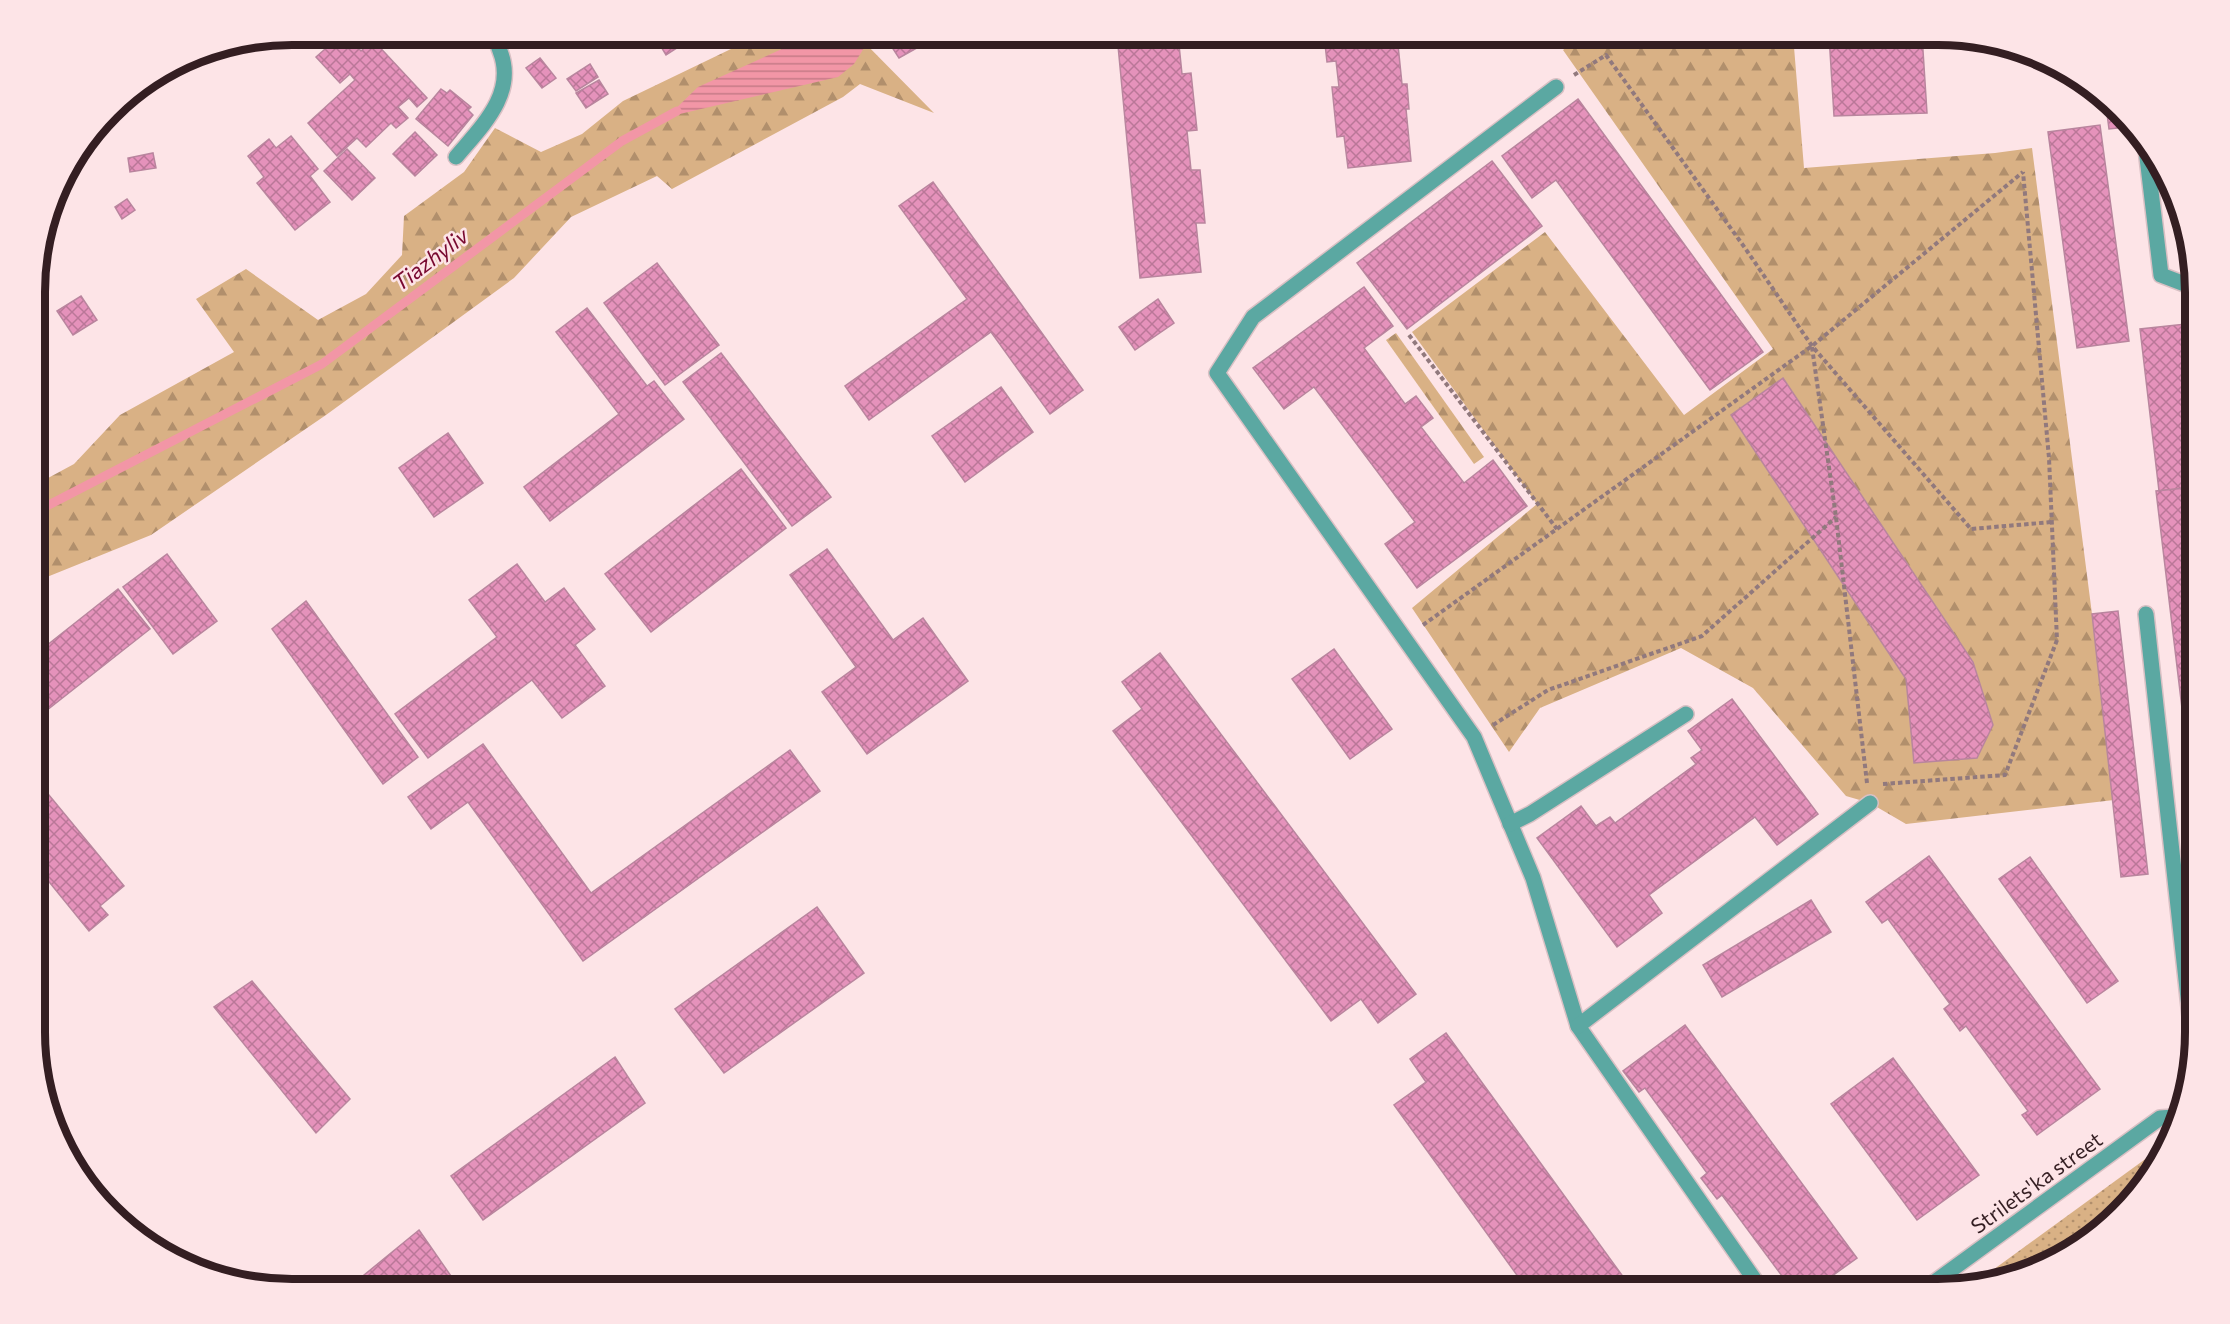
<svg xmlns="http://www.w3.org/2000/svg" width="2230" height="1324" font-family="Commissioner,sans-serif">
  <defs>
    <pattern id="forest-firs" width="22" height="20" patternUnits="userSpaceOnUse" patternTransform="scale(1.5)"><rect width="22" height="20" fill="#d9b185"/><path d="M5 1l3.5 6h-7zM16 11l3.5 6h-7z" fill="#b18f6c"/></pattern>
    <pattern id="park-dots" width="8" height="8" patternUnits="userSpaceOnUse" patternTransform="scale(1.5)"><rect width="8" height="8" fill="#d9b185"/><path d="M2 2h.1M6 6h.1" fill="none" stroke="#b18f6c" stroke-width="1.8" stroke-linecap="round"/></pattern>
    <pattern id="water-rules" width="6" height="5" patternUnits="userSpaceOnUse" patternTransform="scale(1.5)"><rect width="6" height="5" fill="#f296a6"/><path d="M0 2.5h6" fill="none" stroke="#c57a87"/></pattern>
    <pattern id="building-cross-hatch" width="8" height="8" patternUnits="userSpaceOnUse" patternTransform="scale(1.5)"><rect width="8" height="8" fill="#e592bb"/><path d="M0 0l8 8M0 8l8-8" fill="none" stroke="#ba7798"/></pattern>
  </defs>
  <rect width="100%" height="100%" fill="#fde4e7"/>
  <!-- forest -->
  <g fill="url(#forest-firs)">
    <path d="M760,35H857L934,113L860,84L843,97L672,189L657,176L571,217L514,278L326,415L151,535L37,581V484L74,464L120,415L234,352L196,299L246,269L318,320L366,294L402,255L404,216L464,172L495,128L541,152L582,134L623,101Z"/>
    <path d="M1583,35H1793L1804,168L1995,153L2032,148L2092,614L2114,800L1906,824L1870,803L1846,796L1753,688L1681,648L1540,708L1509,752L1412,608L1537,504L1412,332L1545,232L1684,415L1773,349L1563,50Z"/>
    <path d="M1396,333L1484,457L1474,464L1386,340Z"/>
  </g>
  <!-- park -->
  <path fill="url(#park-dots)" d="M2166,1144L2161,1161L2120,1214L2067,1255L1975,1283Z"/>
  <!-- water -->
  <path fill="url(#water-rules)" d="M813,35H857L864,48L854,64L838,77L667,117L698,87Z"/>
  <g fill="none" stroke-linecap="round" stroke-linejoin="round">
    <!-- stream -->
    <path stroke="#f296a6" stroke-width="9" d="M37,511L322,364L622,141L677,111"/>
  </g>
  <!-- building -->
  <g fill="url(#building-cross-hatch)" stroke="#b9859e" stroke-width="1.5">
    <path d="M341,35H346L361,51L373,40L427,98L417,107L409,98L398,107L408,118L396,128L391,123L366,147L357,138L337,156L308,123L355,80L350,74L340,83L316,57Z"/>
    <path d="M654,35H677L683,44L666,55Z"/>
    <path d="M884,35H940L899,58Z"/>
    <path d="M1117,35H1178L1182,74L1191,73L1197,130L1187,131L1191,170H1200L1205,223H1196L1201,272L1140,278Z"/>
    <path d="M1324,35H1397L1402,84H1407L1409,109H1406L1411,161L1348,168L1344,136L1337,137L1332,87H1339L1336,61L1327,62Z"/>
    <path d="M1829,35H1922L1927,113L1834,116Z"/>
    <path d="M540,58L556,78L542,88L526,68Z"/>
    <path d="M590,64L598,77L576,91L567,79Z"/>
    <path d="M599,80L608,94L586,108L576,93Z"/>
    <path d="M441,89L447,93L450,90L471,107L468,110L473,115L448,146L416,119Z"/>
    <path d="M1578,99L1763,352L1710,390L1556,180L1532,198L1502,156Z"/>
    <path d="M2106,106L2128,127L2109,129Z"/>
    <path d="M2100,125L2129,341L2077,348L2048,132Z"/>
    <path d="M415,132L437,155L415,176L393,154Z"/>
    <path d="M291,136L318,169L310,176L330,202L295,230L257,183L264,177L248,156L269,139L276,148Z"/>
    <path d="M347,149L375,178L352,200L324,171Z"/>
    <path d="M153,153L156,168L130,172L128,158Z"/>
    <path d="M1492,161L1542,226L1407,329L1357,263Z"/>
    <path d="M933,182L1083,390L1050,414L991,332L869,420L845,386L967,299L899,206Z"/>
    <path d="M127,199L135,210L122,219L115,207Z"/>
    <path d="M657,263L719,345L665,385L604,303Z"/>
    <path d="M1364,287L1393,326L1364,348L1405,404L1416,396L1433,418L1421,427L1464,483L1493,460L1527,506L1417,588L1385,544L1415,522L1314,387L1284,409L1253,368Z"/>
    <path d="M81,296L97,320L73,335L57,311Z"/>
    <path d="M1158,299L1174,323L1135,350L1119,327Z"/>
    <path d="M587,308L647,386L654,381L684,419L550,521L524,487L619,414L556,332Z"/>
    <path d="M2195,323V487L2159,491L2140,329Z"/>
    <path d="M721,353L831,497L792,526L683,382Z"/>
    <path d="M1783,378L1973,662L1993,725L1977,758L1914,763L1906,679L1731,415Z"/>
    <path d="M1001,387L1033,432L965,482L932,436Z"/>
    <path d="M448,433L483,483L434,517L399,468Z"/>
    <path d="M741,469L786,528L651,632L605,574Z"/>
    <path d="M2195,487V817L2156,491Z"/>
    <path d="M827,549L893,640L923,618L968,681L867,754L822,692L856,667L790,575Z"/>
    <path d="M167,554L217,621L173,654L123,587Z"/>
    <path d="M517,564L545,602L564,588L595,629L575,645L605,686L562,718L532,680L428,758L395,714L497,637L469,600Z"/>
    <path d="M118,589L150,629L37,718V653Z"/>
    <path d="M306,601L418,757L383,784L272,629Z"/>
    <path d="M2118,611L2148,874L2121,877L2092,614Z"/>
    <path d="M1334,649L1392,729L1350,759L1292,679Z"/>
    <path d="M1160,653L1416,994L1378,1023L1361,999L1331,1021L1113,731L1142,709L1122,682Z"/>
    <path d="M1732,699L1818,814L1777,845L1755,817L1649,895L1662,913L1617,947L1537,838L1581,806L1596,826L1610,817L1615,823L1696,764L1691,758L1702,750L1688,731Z"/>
    <path d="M483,744L591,893L790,750L820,791L583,961L468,802L431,829L408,797Z"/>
    <path d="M39,783L124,886L100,906L108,915L89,931L37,867V785Z"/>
    <path d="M1929,856L2100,1089L2037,1135L2022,1115L2028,1111L1966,1026L1960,1031L1944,1009L1950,1004L1888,919L1882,923L1866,902Z"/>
    <path d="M2030,857L2118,981L2087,1003L1999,879Z"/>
    <path d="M1811,900L1831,932L1722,997L1703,965Z"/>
    <path d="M817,907L864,973L724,1073L675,1009Z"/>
    <path d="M252,981L350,1099L316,1133L214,1007Z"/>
    <path d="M1685,1025L1857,1258L1814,1289H1783L1779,1284L1785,1280L1722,1195L1717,1199L1701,1178L1707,1173L1645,1088L1639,1092L1623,1071Z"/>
    <path d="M1446,1033L1632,1289H1527L1394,1105L1426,1082L1410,1059Z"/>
    <path d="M615,1057L645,1103L483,1220L451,1176Z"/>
    <path d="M1893,1058L1979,1175L1917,1220L1831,1104Z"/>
    <path d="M419,1230L460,1289H347Z"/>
  </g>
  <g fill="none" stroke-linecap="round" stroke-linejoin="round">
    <!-- service casing -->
    <g stroke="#d9c0c4" stroke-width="18">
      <g id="service">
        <path d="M1556,87L1253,317L1217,373L1474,737L1533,878L1578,1026L1761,1289"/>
        <path d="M2152,149H2146L2161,275L2195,288"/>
        <path d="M456,157C481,127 517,94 500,51C498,45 496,39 492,35"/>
        <path d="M2146,614L2194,1053"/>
        <path d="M1510,824L1530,814L1686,714"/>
        <path d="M1578,1026L1870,803"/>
      </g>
    </g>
    <!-- tertiary casing -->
    <g stroke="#d9c0c4" stroke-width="18">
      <path id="tertiary" d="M1925,1289L2160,1118L2174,1117"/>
    </g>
    <!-- path -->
    <g stroke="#91797d" stroke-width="4" stroke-dasharray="4.5 3" stroke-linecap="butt">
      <path d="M1574,75L1606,55L1745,248L1812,346L1971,529L2052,522"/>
      <path d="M1409,335L1557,529"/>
      <path d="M1812,347L1836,517L1867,783"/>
      <path d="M1423,625L1812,346L2023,172"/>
      <path d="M1493,725L1548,690L1702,636L1836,517"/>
      <path d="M1883,784L2005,775L2057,640L2049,458L2023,172"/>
    </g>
    <!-- service -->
    <use href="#service" stroke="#5ba8a2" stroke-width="15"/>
    <!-- tertiary -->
    <use href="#tertiary" stroke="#5ba8a2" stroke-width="15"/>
  </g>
  <g text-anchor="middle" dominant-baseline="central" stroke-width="5" stroke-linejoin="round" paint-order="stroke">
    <!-- street labels -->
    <g font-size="21" fill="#341e22" stroke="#fde4e7">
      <text transform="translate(2036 1182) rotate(-36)">Strilets'ka street</text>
    </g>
    <!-- water labels -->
    <g font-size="22" font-style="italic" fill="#780930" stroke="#fde4e7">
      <text transform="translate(430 259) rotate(-37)">Tiazhyliv</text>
    </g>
  </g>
  <!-- crop -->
  <path d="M0 0H2230V1324H0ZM292 45H1938A247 247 0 0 1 2185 292V1032A247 247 0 0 1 1938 1279H292A247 247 0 0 1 45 1032V292A247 247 0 0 1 292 45Z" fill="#fde4e7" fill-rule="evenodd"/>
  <path fill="none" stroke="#341e22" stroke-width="8" d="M292 45H1938A247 247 0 0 1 2185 292V1032A247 247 0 0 1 1938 1279H292A247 247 0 0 1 45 1032V292A247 247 0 0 1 292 45Z"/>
</svg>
